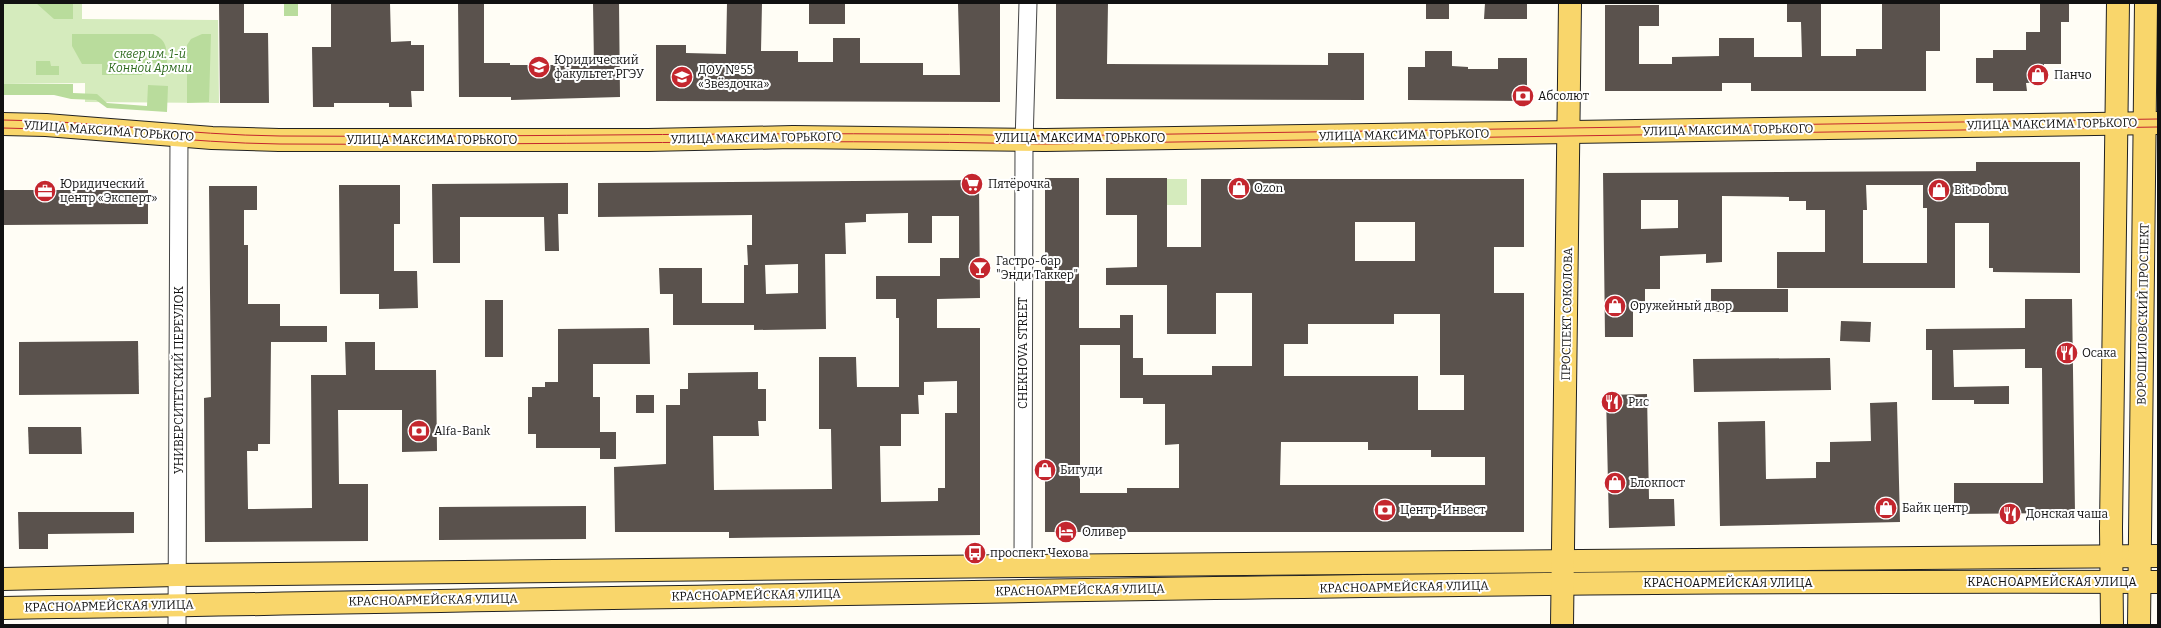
<svg xmlns="http://www.w3.org/2000/svg" width="2161" height="628" font-family="Bitter,serif">
  <rect width="100%" height="100%" fill="#fffdf5"/>
  <!-- green -->
  <g fill="#d5ebbd">
    <path d="M3,3H82V19L218,20L219,103L85,102V83L3,84Z"/>
    <rect x="1167" y="179" width="20" height="26"/>
  </g>
  <!-- forest -->
  <g fill="#b9dc9c">
    <path d="M36,3H73V19H54Z"/>
    <rect x="284" y="3" width="14" height="13"/>
    <path d="M72,34H153C167,40 167,49 167,63H142V75H102V64H82L72,46Z"/>
    <path d="M202,34H211L209,102L187,103V45L191,39Z"/>
    <path d="M36,61H50L51,66H59V75H36Z"/>
    <path d="M3,84H73V93L97,94L107,103L147,106L148,85L168,86L167,112L107,108L96,100L71,99L54,95H3Z"/>
  </g>
  <!-- building -->
  <g fill="#5a524d" fill-rule="evenodd">
    <path d="M219,3H244V33H268L269,103H220Z"/>
    <path d="M331,3H390L391,42L411,41V45H424V91H411L412,107H389V103H334V107H313L312,47H331Z"/>
    <path d="M458,3H484V63H510V65H594L593,3H619L620,97L511,100V97H459Z"/>
    <path d="M727,3H762L761,51H798V62H833V38H860V63H923V75H960L958,4L1000,3V102L656,101V45H686V53L726,54Z"/>
    <rect x="809" y="3" width="36" height="21"/>
    <path d="M1056,3H1108L1107,64L1328,65V53H1364V100L1056,99Z"/>
    <rect x="1426" y="3" width="23" height="16"/>
    <path d="M1485,3H1527V19H1484Z"/>
    <path d="M1787,3H1821V56H1856V49H1882V3H1940V51H1926V91H1751V83H1722V91H1605V5H1659V26H1639V64H1672V57L1719,56V38H1754V57H1802L1801,22H1787Z"/>
    <path d="M2040,3H2069V22H2061V64H2044V82L2026,83L2027,91H1993V83H1976V58H1993V50H2026V32H2040Z"/>
    <path d="M1425,51H1452V66L1468,67V69H1498V58H1527V101L1408,100V67H1425Z"/>
    <path d="M1976,162H2080V273L1993,272V268H1989V223H1955V288H1777V252H1825V210H1806V201H1789V197L1722,196V262L1706,263V254L1660,256V289H1645V306H1633V337H1605L1603,173L1976,171ZM1866,185H1923V208H1927V263H1863V210H1867ZM1641,200H1678V228L1641,229Z"/>
    <path d="M1045,178H1079V328H1120V315H1133V358H1143V375H1212V366H1252V293H1216V334H1167V285H1106V268L1137,267V215H1106V178H1167V247H1201V179H1524V247H1494V293H1524V532H1045ZM1355,222H1415V261H1355ZM1394,314H1440V375H1464V410H1418V376H1284V344H1308V324H1394ZM1080,345H1120V398H1143V404H1165V445L1179,444V488H1127V493H1080ZM1281,442H1368V450H1431V457H1485V485H1280Z"/>
    <path d="M979,180L980,298L937,299V328H980V535L729,538V532H615L614,467L666,464V405H680V389H688V373L758,372V389H766V421H758L759,436H713L714,490L832,489L831,429H819V357H856L857,387H899V318H896V299H876V276H940V258H959V216H932V243H908V213L866,214V222L845,223L846,254H825L826,329L754,330V325H673V294H660L659,268H702V303H744V265H748L747,245H752V215L598,217V183ZM798,264V293L766,294L765,265ZM957,381V413H945V488H938V501L881,502L880,446H901V414H919L918,395H924V382Z"/>
    <path d="M568,183V214H558L559,251H545L544,217H460V263H433L432,184Z"/>
    <path d="M339,185H400V224H394V271H417L418,308L379,309V294H340Z"/>
    <path d="M209,186H257V210H244V245H248V304H280V326H327V342H271L270,444H258V451H247L248,509L312,508L311,375H346L345,342H375V370H436L437,451L402,452V410H338L339,484H368V541L205,542L204,398L211,397Z"/>
    <path d="M3,190H148V224L3,225Z"/>
    <rect x="1711" y="289" width="77" height="23"/>
    <path d="M2025,299H2072L2075,513L1954,514V483H2043L2042,368H2025V349L1953,350L1954,387L2009,386V404H1974V400H1932V350H1926V329L2025,328Z"/>
    <rect x="485" y="300" width="18" height="57"/>
    <path d="M1841,321L1871,322L1870,342L1840,341Z"/>
    <path d="M649,328L650,364H593V397H600V432H616V459H600V448H536V434H528V397H532V387H545V382H558V329Z"/>
    <path d="M138,341L139,394L19,395V342Z"/>
    <path d="M1830,358L1831,390L1694,392L1693,359Z"/>
    <path d="M1647,394L1649,499H1674L1675,526L1609,528L1606,395Z"/>
    <rect x="636" y="395" width="18" height="18"/>
    <path d="M1897,402L1900,522L1720,526L1718,422L1765,421L1766,479L1816,478V462H1830V442L1871,441L1870,403Z"/>
    <path d="M28,427H81L82,454H29Z"/>
    <path d="M586,506V539L439,540V507Z"/>
    <path d="M18,512H134V533L48,534V549H19Z"/>
  </g>
  <g fill="none" stroke-linecap="round" stroke-linejoin="round">
    <!-- minor casing -->
    <g stroke="#444" stroke-width="19">
      <g id="minor">
        <path d="M1023,566L1024,143L1028,3"/>
        <path d="M177,625L179,136"/>
      </g>
    </g>
    <!-- major casing -->
    <g stroke="#222" stroke-width="24">
      <g id="major">
        <path d="M3,124L46,125L212,138L279,140H648L793,137L1045,140L2158,123"/>
        <path d="M3,579L177,575L1023,566L2158,556"/>
        <path d="M3,608C721,598 1440,579 2158,582"/>
        <path d="M1562,625L1570,3"/>
        <path d="M2112,625L2111,528L2118,3"/>
        <path d="M2139,625L2146,3"/>
      </g>
    </g>
    <!-- minor -->
    <use href="#minor" stroke="#fff" stroke-width="17"/>
    <!-- major -->
    <use href="#major" stroke="#f9d66b" stroke-width="22"/>
    <!-- tram -->
    <g stroke="#c4262e" stroke-width="1">
      <path d="M3,120C96,121 187,135 280,136C535,138 790,130 1045,136L2158,119"/>
      <path d="M3,128C96,129 187,143 280,144C535,146 790,138 1045,144L2158,127"/>
    </g>
  </g>
  <!-- icons -->
  <defs>
    <g id="university-disc" transform="scale(1.15)"><circle r="9.5" fill="#c4262e" stroke="#fff"/><path d="M0-5L7-2L0 1L-7-2ZM-4 1L0 2.5L4 1V4Q0 6-4 4Z" fill="#fff"/></g>
    <g id="shop-disc" transform="scale(1.15)"><circle r="9.5" fill="#c4262e" stroke="#fff"/><path d="M-5-2.5h2.3a2.7 3.5 0 0 1 5.4 0H5L5.5 6h-11ZM-1.5-2.5h3a1.5 2.3 0 0 0-3 0Z" fill="#fff"/></g>
    <g id="school-disc" transform="scale(1.15)"><circle r="9.5" fill="#c4262e" stroke="#fff"/><path d="M0-5L7-2L0 1L-7-2ZM-4 1L0 2.5L4 1V4Q0 6-4 4Z" fill="#fff"/></g>
    <g id="bank-disc" transform="scale(1.15)"><circle r="9.5" fill="#c4262e" stroke="#fff"/><path d="M-6-4H6V4H-6ZM0-2.3a2.3 2.3 0 1 0 0 4.6a2.3 2.3 0 1 0 0-4.6Z" fill="#fff"/></g>
    <g id="supermarket-disc" transform="scale(1.15)"><circle r="9.5" fill="#c4262e" stroke="#fff"/><path d="M-6-5.5h2.5l.6 2H6L4.5 2H-2.5L-4.4-4H-6ZM-1.5 3.2a1.3 1.3 0 1 0 .1 0ZM3 3.2a1.3 1.3 0 1 0 .1 0Z" fill="#fff"/></g>
    <g id="office-disc" transform="scale(1.15)"><circle r="9.5" fill="#c4262e" stroke="#fff"/><path d="M-6-3h4V-5.5h4V-3h4V5H-6ZM-1-4.5V-3h2v-1.5ZM-6 0V1H6V0Z" fill="#fff"/></g>
    <g id="bar-disc" transform="scale(1.15)"><circle r="9.5" fill="#c4262e" stroke="#fff"/><path d="M-6-5H6L.8 .8V4.5H3.5V6h-7V4.5H-.8V.8Z" fill="#fff"/></g>
    <g id="restaurant-disc" transform="scale(1.15)"><circle r="9.5" fill="#c4262e" stroke="#fff"/><path d="M-5-6h1v4h1v-4h1v4h1v-4h1v5L-1.5 .5V6h-2V.5L-5-1ZM5-6V6H3V1.5H1.5Q1.5-4 5-6Z" fill="#fff"/></g>
    <g id="hotel-disc" transform="scale(1.15)"><circle r="9.5" fill="#c4262e" stroke="#fff"/><path d="M-6-4.5h1.5V1H6V5H4.5V3h-9V5H-6ZM-4 0a1.8 1.8 0 1 1 3.6 0ZM.5 0V-2.5h3Q6-2.5 6 0Z" fill="#fff"/></g>
    <g id="bus-disc" transform="scale(1.15)"><circle r="9.5" fill="#c4262e" stroke="#fff"/><path d="M-5-6H5V4H4V6H2V4H-2V6H-4V4H-5ZM-3.5-4V0h7V-4ZM-3.5 1.2v1.5H-2V1.2ZM2 1.2v1.5H3.5V1.2Z" fill="#fff"/></g>
  </defs>
  <g fill-rule="evenodd">
    <use href="#university-disc" x="539" y="67"/>
    <use href="#shop-disc" x="2038" y="75"/>
    <use href="#school-disc" x="682" y="77"/>
    <use href="#bank-disc" x="1523" y="96"/>
    <use href="#supermarket-disc" x="972" y="184"/>
    <use href="#shop-disc" x="1239" y="188"/>
    <use href="#shop-disc" x="1939" y="190"/>
    <use href="#office-disc" x="45" y="191"/>
    <use href="#bar-disc" x="980" y="268"/>
    <use href="#shop-disc" x="1615" y="306"/>
    <use href="#restaurant-disc" x="2067" y="353"/>
    <use href="#restaurant-disc" x="1612" y="402"/>
    <use href="#bank-disc" x="419" y="431"/>
    <use href="#shop-disc" x="1045" y="470"/>
    <use href="#shop-disc" x="1615" y="483"/>
    <use href="#shop-disc" x="1886" y="508"/>
    <use href="#bank-disc" x="1385" y="510"/>
    <use href="#restaurant-disc" x="2010" y="514"/>
    <use href="#hotel-disc" x="1066" y="532"/>
    <use href="#bus-disc" x="975" y="553"/>
  </g>
  <g text-anchor="middle" dominant-baseline="central" stroke-width="4" stroke-linejoin="round" paint-order="stroke">
    <!-- park labels -->
    <g font-size="12" font-style="italic" fill="#2f6b1f" stroke="#fff">
      <text x="150" y="54">сквер им. 1-й<tspan x="150" dy="14">Конной Армии</tspan></text>
    </g>
    <!-- poi labels -->
    <g font-size="12" fill="#111" stroke="#fff" text-anchor="start">
      <text x="554" y="60">Юридический<tspan x="554" dy="14">факультет РГЭУ</tspan></text>
      <text x="698" y="70">ДОУ №55<tspan x="698" dy="14">«Звёздочка»</tspan></text>
      <text x="2054" y="75">Панчо</text>
      <text x="1538" y="96">Абсолют</text>
      <text x="60" y="184">Юридический<tspan x="60" dy="14">центр «Эксперт»</tspan></text>
      <text x="988" y="184">Пятёрочка</text>
      <text x="1254" y="188">Ozon</text>
      <text x="1954" y="190">Bit Dobru</text>
      <text x="996" y="261">Гастро-бар<tspan x="996" dy="14">"Энди Таккер"</tspan></text>
      <text x="1630" y="306">Оружейный двор</text>
      <text x="2082" y="353">Осака</text>
      <text x="1628" y="402">Рис</text>
      <text x="434" y="431">Alfa-Bank</text>
      <text x="1060" y="470">Бигуди</text>
      <text x="1630" y="483">Блокпост</text>
      <text x="1902" y="508">Байк центр</text>
      <text x="1400" y="510">Центр-Инвест</text>
      <text x="2026" y="514">Донская чаша</text>
      <text x="1082" y="532">Оливер</text>
      <text x="990" y="553">проспект Чехова</text>
    </g>
    <!-- street labels -->
    <g font-size="12" fill="#111" stroke="#fff">
      <text transform="translate(2052 124) rotate(-1)">УЛИЦА МАКСИМА ГОРЬКОГО</text>
      <text transform="translate(1728 130) rotate(-1)">УЛИЦА МАКСИМА ГОРЬКОГО</text>
      <text transform="translate(109 131) rotate(4)">УЛИЦА МАКСИМА ГОРЬКОГО</text>
      <text transform="translate(1404 135) rotate(-1)">УЛИЦА МАКСИМА ГОРЬКОГО</text>
      <text transform="translate(756 138) rotate(-1)">УЛИЦА МАКСИМА ГОРЬКОГО</text>
      <text x="1080" y="138">УЛИЦА МАКСИМА ГОРЬКОГО</text>
      <text x="432" y="140">УЛИЦА МАКСИМА ГОРЬКОГО</text>
      <text transform="translate(1567 314) rotate(-89)">ПРОСПЕКТ СОКОЛОВА</text>
      <text transform="translate(2143 314) rotate(-89)">ВОРОШИЛОВСКИЙ ПРОСПЕКТ</text>
      <text transform="translate(1023 353) rotate(-90)">CHEKHOVA STREET</text>
      <text transform="translate(179 380) rotate(-90)">УНИВЕРСИТЕТСКИЙ ПЕРЕУЛОК</text>
      <text x="2052" y="582">КРАСНОАРМЕЙСКАЯ УЛИЦА</text>
      <text x="1728" y="583">КРАСНОАРМЕЙСКАЯ УЛИЦА</text>
      <text transform="translate(1404 587) rotate(-1)">КРАСНОАРМЕЙСКАЯ УЛИЦА</text>
      <text transform="translate(1080 590) rotate(-1)">КРАСНОАРМЕЙСКАЯ УЛИЦА</text>
      <text transform="translate(756 595) rotate(-1)">КРАСНОАРМЕЙСКАЯ УЛИЦА</text>
      <text transform="translate(433 600) rotate(-1)">КРАСНОАРМЕЙСКАЯ УЛИЦА</text>
      <text transform="translate(109 606) rotate(-1)">КРАСНОАРМЕЙСКАЯ УЛИЦА</text>
    </g>
  </g>
  <!-- border -->
  <rect width="2161" height="628" fill="none" stroke="#111111" stroke-width="8"/>
</svg>
